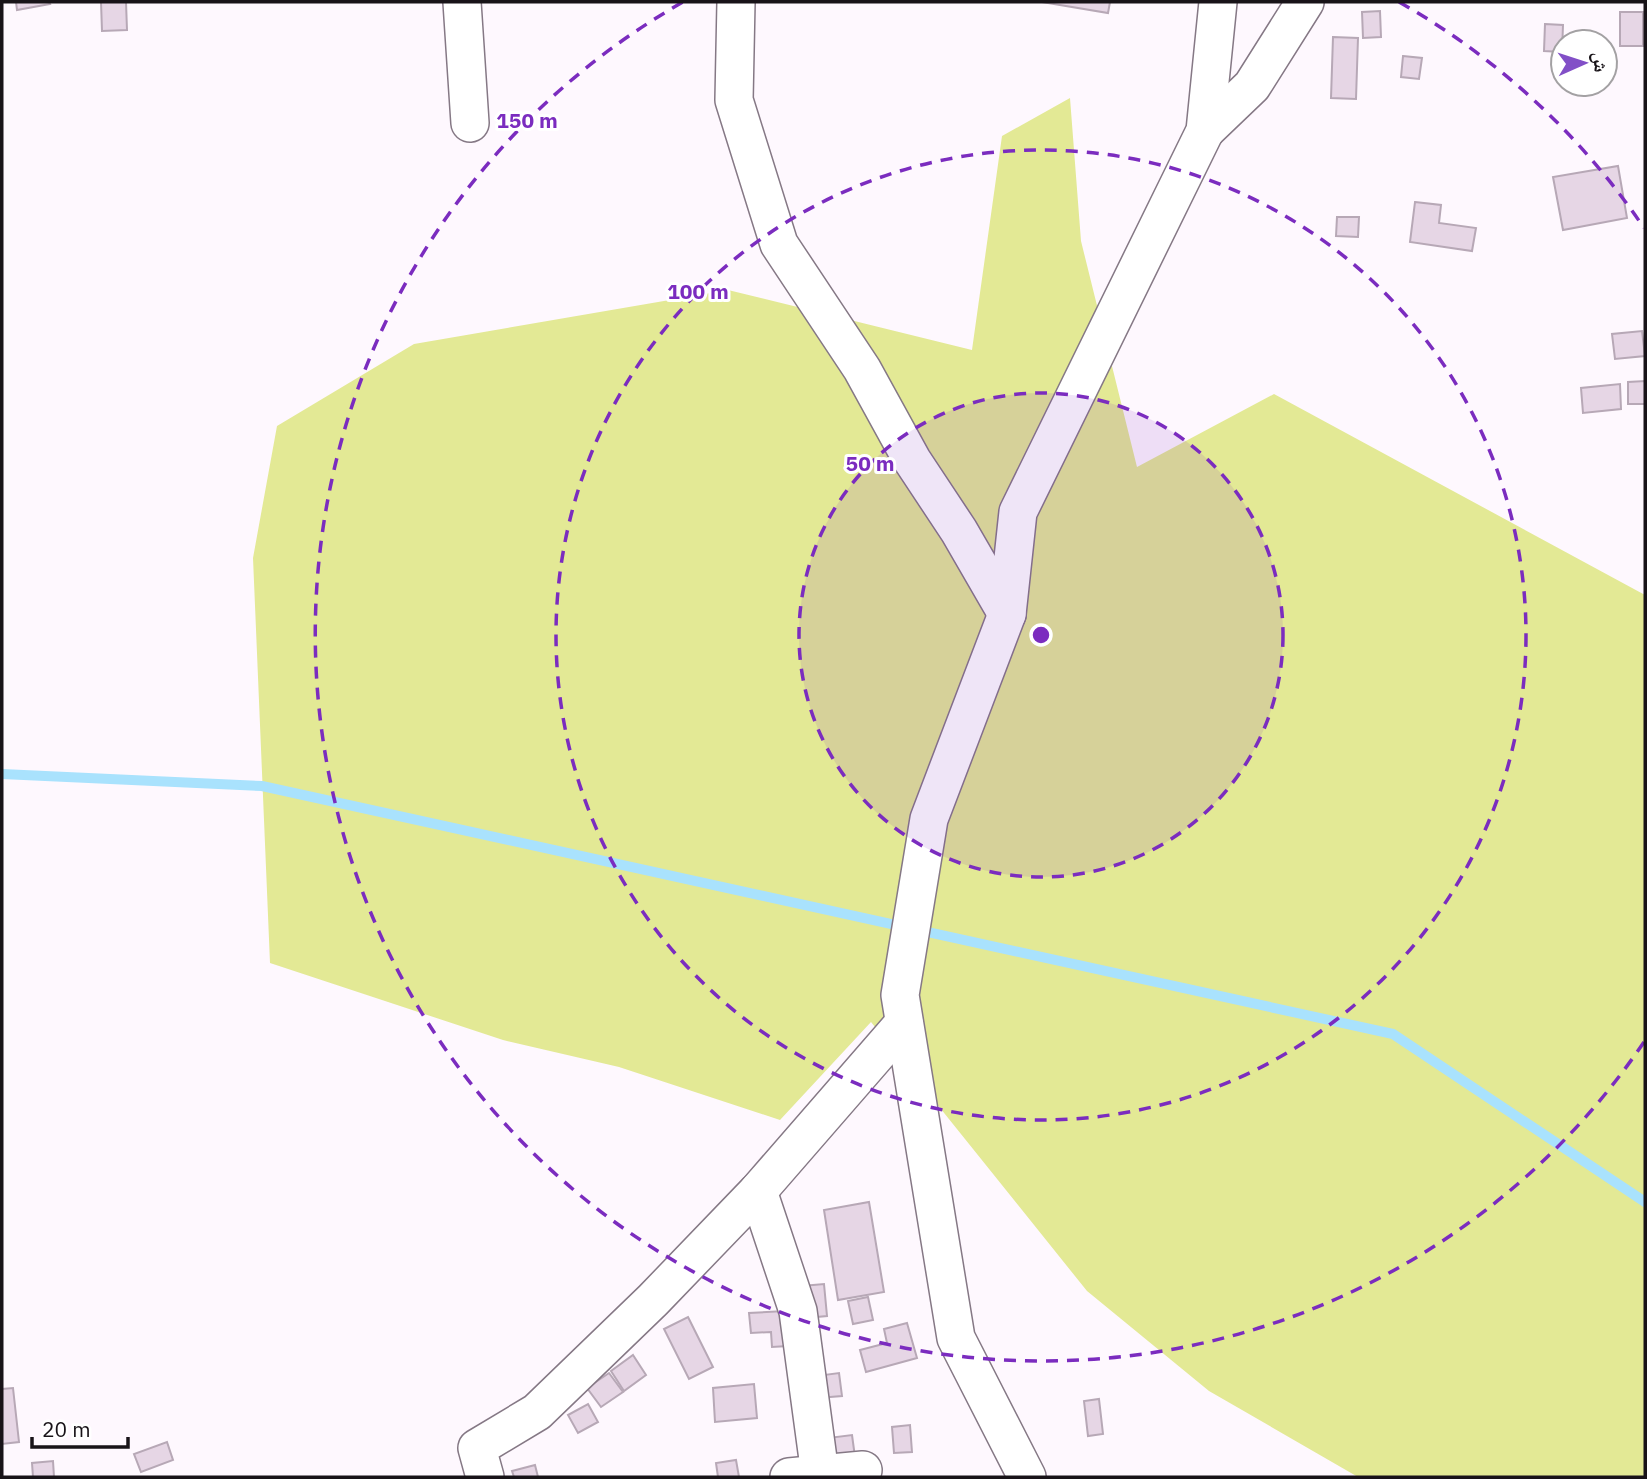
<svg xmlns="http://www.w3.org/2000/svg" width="1647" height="1479" font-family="'IBM Plex Sans','Noto Naskh Arabic',sans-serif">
  <rect width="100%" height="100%" fill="#fef8fe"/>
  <!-- green -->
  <path fill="#e3e995" d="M1070,98L1081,241L1137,467L1274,394L1645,595V1477H1358L1209,1391L1087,1291L871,1022L780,1120L619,1067L503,1040L270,963L253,558L277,426L414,344L728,290L972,350L1002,136Z"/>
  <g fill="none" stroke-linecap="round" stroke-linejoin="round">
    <!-- stream -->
    <path stroke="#a9e2fd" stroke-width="10" d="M2,774L262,786L1393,1034L1645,1202"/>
  </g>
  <!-- building -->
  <g fill="#e6d6e5" stroke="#b7a8b6" stroke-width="2">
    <path d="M16,2H49L50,4L17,10Z"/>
    <path d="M101,2H126L127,30L102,31Z"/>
    <path d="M1042,2H1110L1108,13Z"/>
    <path d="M1380,11L1381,37L1363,38L1362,12Z"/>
    <rect x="1620" y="12" width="23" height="34"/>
    <path d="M1545,24L1563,25L1562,52L1544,51Z"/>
    <path d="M1333,37L1358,38L1356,99L1331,98Z"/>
    <path d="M1403,56L1422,58L1419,79L1401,77Z"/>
    <path d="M1618,166L1627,218L1563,230L1553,177Z"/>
    <path d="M1415,202L1441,205L1439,223L1476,228L1472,251L1410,242Z"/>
    <path d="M1337,217H1359L1358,237L1336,236Z"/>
    <path d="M1642,331L1645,356L1615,359L1612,334Z"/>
    <path d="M1645,381V404H1628V382Z"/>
    <path d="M1620,384L1621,409L1583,413L1581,388Z"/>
    <path d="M869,1202L884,1292L838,1300L824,1210Z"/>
    <path d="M824,1284L827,1316L806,1318L802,1286Z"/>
    <path d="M868,1297L873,1320L853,1324L848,1301Z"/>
    <path d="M785,1311L788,1346L772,1347L771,1332L751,1333L749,1313Z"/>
    <path d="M688,1317L713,1367L689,1379L664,1329Z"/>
    <path d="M907,1323L917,1358L866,1372L860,1350L887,1343L884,1329Z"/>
    <path d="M633,1355L646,1375L624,1391L611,1371Z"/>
    <path d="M609,1373L623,1392L601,1407L587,1388Z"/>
    <path d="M839,1373L842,1396L818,1398L816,1376Z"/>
    <path d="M754,1384L757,1418L715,1422L713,1388Z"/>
    <path d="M13,1388L19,1442L2,1444V1389Z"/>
    <path d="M1099,1399L1103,1434L1088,1436L1084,1401Z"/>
    <path d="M588,1404L598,1422L578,1433L568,1415Z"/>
    <path d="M910,1425L912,1452L894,1453L892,1427Z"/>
    <path d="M852,1435L855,1457L831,1460L828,1438Z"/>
    <path d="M167,1442L173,1460L141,1472L134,1454Z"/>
    <path d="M736,1460L739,1477H718L716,1463Z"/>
    <path d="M53,1461L54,1477H33L32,1463Z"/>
    <path d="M535,1465L538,1477H514L512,1471Z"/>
  </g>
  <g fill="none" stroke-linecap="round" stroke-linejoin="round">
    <!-- street casing -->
    <g stroke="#857885" stroke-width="40">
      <g id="street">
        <path d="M462,2L470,123"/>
        <path d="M736,2L734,100L779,244L862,369L912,460L959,531L1007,614"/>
        <path d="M1205,131L1252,86L1305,2"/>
        <path d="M758,1191L798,1311L820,1474"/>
        <path d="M485,1477L477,1448L537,1412L653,1300L758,1191L904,1023"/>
        <path d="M789,1477L863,1470"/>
        <path d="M1027,1477L956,1338L900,995L929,819L1007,614L1018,512L1205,131L1218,2"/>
      </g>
    </g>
    <!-- street -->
    <use href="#street" stroke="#fff" stroke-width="37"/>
  </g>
  <!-- distance rings -->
  <circle cx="1041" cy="635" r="242" fill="#7b2cbf" fill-opacity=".12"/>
  <g fill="none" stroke="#7b2cbf" stroke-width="3.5" stroke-dasharray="12 9">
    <circle cx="1041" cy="635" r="242"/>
    <circle cx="1041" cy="635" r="485"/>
    <path d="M1644 1042A727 727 0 1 1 683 2M1399 2A727 727 0 0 1 1644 228"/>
  </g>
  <circle cx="1041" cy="635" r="10" fill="#7b2cbf" stroke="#fff" stroke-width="3.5"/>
  <g font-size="21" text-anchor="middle" font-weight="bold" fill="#7b2cbf" stroke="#fff" stroke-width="6" stroke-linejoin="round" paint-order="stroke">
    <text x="527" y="128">150 m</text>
    <text x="698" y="299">100 m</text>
    <text x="870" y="471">50 m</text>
  </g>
  <!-- border -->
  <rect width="1647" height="1479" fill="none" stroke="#181318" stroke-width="7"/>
  <!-- north arrow -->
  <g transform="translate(1584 63) rotate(87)"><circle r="33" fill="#ffffff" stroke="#a3a1a3" stroke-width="2"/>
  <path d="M0-5L12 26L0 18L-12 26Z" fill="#824fc7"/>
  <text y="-10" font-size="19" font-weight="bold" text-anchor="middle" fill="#181318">ش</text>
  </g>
  <!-- scale -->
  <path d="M32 1437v10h96v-10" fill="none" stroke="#181318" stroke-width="3.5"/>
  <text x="42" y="1437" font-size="21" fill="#181318" stroke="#ffffff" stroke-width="5" paint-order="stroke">20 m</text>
</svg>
